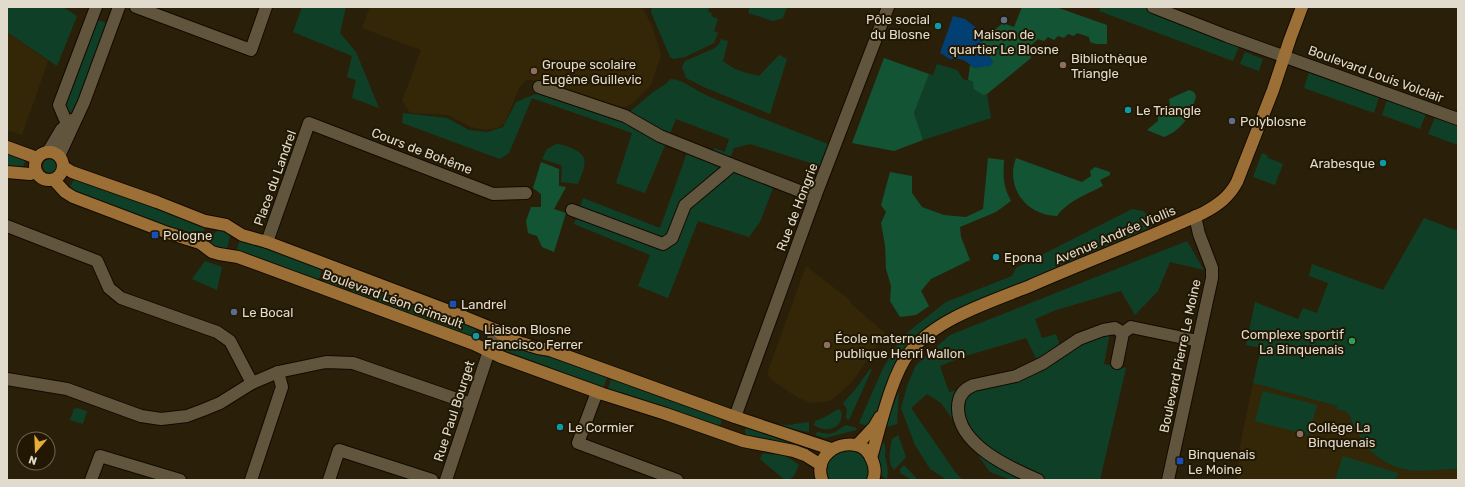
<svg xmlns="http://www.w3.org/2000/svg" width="1465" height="487" font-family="Rubik,sans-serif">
  <rect width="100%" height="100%" fill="#2a2009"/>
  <!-- built -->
  <g fill="#342707">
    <path d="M370,7H642L653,28L661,55L651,85L632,104L627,106L621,108L591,97L568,92L534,80H526L519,88L505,123L498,128L486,130L471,127L448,115L410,113L402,101L421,50L362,28Z"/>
    <path d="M7,32L48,61L22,135L7,130Z"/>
    <path d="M806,266L851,301L850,303L885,333L852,382L830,401L812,403L798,398L772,380L767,374Z"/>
    <path d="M1253,383L1337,406V410L1344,411L1349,414L1353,426L1361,439L1373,453L1383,461L1389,464L1407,470L1458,469V480H1237L1239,450Z"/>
  </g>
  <!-- green -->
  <g fill="#0f4027">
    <path d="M7,7H63L77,16L57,66L7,32Z"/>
    <path d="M302,7H346L340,33L356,52L379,108L352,98L356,80L347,77L352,56L293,32Z"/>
    <path d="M652,7H709L708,12L712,13L711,16L718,19L714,31L718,33L714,43L685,57L674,59L670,57L651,12Z"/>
    <path d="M750,7H787L783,18L773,21L748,13Z"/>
    <path d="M1101,7H1145L1240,44L1233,61L1099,11Z"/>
    <path d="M95,19L109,24L81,101L66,118L63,108Z"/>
    <path d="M721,39L728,41L723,61C733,70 746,73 759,76L779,55L787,59L770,114L706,88L686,78L682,67L685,61L715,48L719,44Z"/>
    <path d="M1245,52L1263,59L1259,71L1240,64Z"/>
    <path d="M937,64L957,70L963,79L973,82L983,95L987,94L991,118L923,140L914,113L929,74L933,75Z"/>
    <path d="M1310,69L1376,92L1379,97L1374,113L1304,88Z"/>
    <path d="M670,79C683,79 696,91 708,96C748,113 788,129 828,144L820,166L750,144L734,148L731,156L726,158L712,153L714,148L725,152L729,139L676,119L645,193L616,183L632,133L532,98L509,153L500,159L402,123L403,113L447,118L469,130L488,132L503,127L516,102L541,92L625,116L653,92L666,84Z"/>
    <path d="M1391,98L1427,111L1420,129L1382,115L1387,100Z"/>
    <path d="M1436,115L1458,123V145L1428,134Z"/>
    <path d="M556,144C561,144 566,146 571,148C592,156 584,168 578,184L561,182L562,170L561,165L542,159L547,149Z"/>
    <path d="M688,150L802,194L801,199L773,188L760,222L749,237L698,221L668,298L638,286L650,255L574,224L583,198L660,228Z"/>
    <path d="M7,153L23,159L25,162L21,170L7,169Z"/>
    <path d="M1262,153L1267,155L1268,158L1283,164L1275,185L1253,177Z"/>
    <circle cx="50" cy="166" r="7"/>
    <path d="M75,178L205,226L202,238L120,211L69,189Z"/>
    <path d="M1132,209L1143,211L1156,222L1151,227L1022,283L938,321L883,399L874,420L869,427L859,423L883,368L898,344L909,331L946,302L1012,276L1016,268Z"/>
    <path d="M1424,218L1458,231V469C1442,469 1425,472 1409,470C1378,466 1358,441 1349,414L1344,411L1337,410V406L1253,383L1261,348L1246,345L1255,302L1298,319L1303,308L1317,313L1328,283L1309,276L1312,264L1383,290Z"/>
    <path d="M219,230L229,233L230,236L227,249L222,251L211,245C210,239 214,232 219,230Z"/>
    <path d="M240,239L318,267L321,270L320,277L316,281L236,252Z"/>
    <path d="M1187,241L1204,270L1170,262L1158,291L1135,315L1121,291L1056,310L1035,319L1042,338L1056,334L1060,346L1037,360L1026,338L962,357L940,366L949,392L1015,379L1081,342L1110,332L1104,364L1126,368L1100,480H1011L990,472L941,403L927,394L911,408L956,473L963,480H947L930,469L915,445L901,408L907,386L916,365L950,335Z"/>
    <path d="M205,261L222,267L217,290L192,279Z"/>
    <path d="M328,271L477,327L473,341L323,283Z"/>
    <path d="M510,342C542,355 575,364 608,375L603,389L504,357Z"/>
    <path d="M870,369H872L849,420L846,418L847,410L843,403L855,390Z"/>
    <path d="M612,377L721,418V424L717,426L607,391Z"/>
    <path d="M899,391L897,424L887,427L884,432H883Z"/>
    <path d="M1263,391L1317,405L1309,435L1255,421Z"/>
    <path d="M77,408L87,411L83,424L70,420L74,409Z"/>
    <path d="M838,409L841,411C845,428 826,434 814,425L815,421L825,417Z"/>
    <path d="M808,422L809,423V432L781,427L773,424L789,425Z"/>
    <path d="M846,425L857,428L856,430L825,438L815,435L817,432C835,436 832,433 846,425Z"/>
    <path d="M747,428L805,445L803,450L747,437L745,433V429Z"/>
    <path d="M898,435L906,457L894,470C887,463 890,449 892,439Z"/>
    <path d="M879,442L884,443C886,448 885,451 885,456C887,465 889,470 887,479C873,473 877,453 879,442Z"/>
    <path d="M844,450C864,452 870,459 868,480H826C826,459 826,460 844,450Z"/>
    <path d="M764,453L773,455L774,453C784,454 791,459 799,465L794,476L789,480H785L760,459L762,454Z"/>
    <path d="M1343,456L1398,473L1395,480H1335Z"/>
    <path d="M904,465L918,480H912L900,473V469Z"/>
  </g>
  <!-- forest -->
  <g fill="#135435">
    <path d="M1022,7H1056L1107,25V44H1096L1090,42L1089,37L1077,33L1074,36L1068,34L1064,38L1058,36L1054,40L1048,37L1044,41L1038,39L1029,47L1031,58L987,94L983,95L974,89L973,82L968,80L970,65L975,68L993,62L983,48L980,31L987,36L1003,23L1014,27Z"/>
    <path d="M884,58L929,74L914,113L923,140L894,151L852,143Z"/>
    <path d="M1189,90L1194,92L1196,96C1192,114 1182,130 1164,137L1147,130L1158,121V115L1170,105L1169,99Z"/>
    <path d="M988,158L1004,160C1003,178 1003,185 1011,201L996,212L960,227L961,237L970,260L931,279L921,291L929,306L916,315L900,317L890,301L891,286L886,269L885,245L881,223L886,212L881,205L890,172L912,176V193L922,207L944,215L966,217L983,209Z"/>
    <path d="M1016,158L1082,182L1091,176L1090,171L1095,167L1110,172V175L1100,180L1103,186C1089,193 1066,202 1057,216C1026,215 1005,187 1016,158Z"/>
    <path d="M541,162L559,169V186L566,187L554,209L566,213L554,252L542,247L537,236L528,233L526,221L531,207H541V194L533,188Z"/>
  </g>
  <!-- water -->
  <path fill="#023f72" d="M953,16L965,19L980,31L983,48L993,62L990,66L975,68L965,61L960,59H950L940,53Z"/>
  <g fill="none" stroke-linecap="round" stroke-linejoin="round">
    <!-- minor casing -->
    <g stroke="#130a00" stroke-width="14">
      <g id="minor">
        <path d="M136,7L251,50L266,7"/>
        <path d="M1153,7L1227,36L1458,119"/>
        <path d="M539,87L625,116L660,136L730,164"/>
        <path d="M67,124L59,105L96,7"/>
        <path d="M48,152L61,130L72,120"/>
        <path d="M59,156L84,102L119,7"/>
        <path d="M572,210L663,244L672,238L685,205L728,169L730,164L815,197"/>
        <path d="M7,226L97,261L109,288L121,298L217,332L230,341L252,383"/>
        <path d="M267,242L309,123L493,194L526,193"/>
        <path d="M1117,363L1123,333L1131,327L1198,341"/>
        <path d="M7,379L67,389L141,416L161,419L187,416L203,410L220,403L252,383L278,372L326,362L353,363L471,404"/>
        <path d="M597,392L578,443L677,480"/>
        <path d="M735,417L815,197L888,7"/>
        <path d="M91,480L100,456L180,480"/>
        <path d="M251,480L282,387L278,372"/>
        <path d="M329,480L339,450L432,480"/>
        <path d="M446,480L496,330"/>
        <path d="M1038,480C1010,468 958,445 958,408C958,397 963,389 974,385L1016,376L1043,363L1079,339L1103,330L1115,328L1123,333"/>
        <path d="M1168,480L1212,278V268L1199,234L1195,216"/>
      </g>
    </g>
    <!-- major casing -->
    <g stroke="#130a00" stroke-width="14">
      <g id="major">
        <path d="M7,147L37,158"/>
        <circle cx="49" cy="166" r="14"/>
        <path d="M64,167L72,172L157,202L205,221L226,225L242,235L267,242L452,312L496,330L508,339L538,348L550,350L735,417L831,449"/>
        <path d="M7,172L30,174L36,172"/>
        <path d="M54,180L65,192L73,197L168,233L200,243L212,252L219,254L238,257L474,344L501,357L603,394L666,414L743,441L794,451L805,455L821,465"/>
        <path d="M857,445L874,427L880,417"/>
        <path d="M871,458C880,428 891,376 909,353C935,319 990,302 1030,286C1087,261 1146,239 1203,213C1218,205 1229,197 1237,182L1273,90L1290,39L1302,7"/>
        <path d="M822,480C814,458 835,441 856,445C870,447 878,468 873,480"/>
      </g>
    </g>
    <!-- minor -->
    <use href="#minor" stroke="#61563d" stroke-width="12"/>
    <!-- major -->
    <use href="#major" stroke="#9b6f35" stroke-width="12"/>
  </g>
  <!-- markers -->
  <g fill="#5c6f8a" stroke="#211702" stroke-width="1.5">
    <circle cx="1004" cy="20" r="4"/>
    <circle cx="1232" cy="121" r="4"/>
    <circle cx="234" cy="312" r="4"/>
  </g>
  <g fill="#0f9aa8" stroke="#211702" stroke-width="1.5">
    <circle cx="938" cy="26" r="4"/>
    <circle cx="1128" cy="110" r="4"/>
    <circle cx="1383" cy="163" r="4"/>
    <circle cx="996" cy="257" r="4"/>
    <circle cx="476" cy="336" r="4"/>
    <circle cx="560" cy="427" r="4"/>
  </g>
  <g fill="#8d6e63" stroke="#211702" stroke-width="1.5">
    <circle cx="1063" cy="65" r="4"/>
    <circle cx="534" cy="71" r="4"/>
    <circle cx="827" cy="345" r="4"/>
    <circle cx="1300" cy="434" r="4"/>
  </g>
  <g fill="#1a4fb4" stroke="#211702" stroke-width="1.5">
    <rect x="151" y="231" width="8" height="8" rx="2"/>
    <rect x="449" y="300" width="8" height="8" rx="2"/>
    <rect x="1176" y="457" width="8" height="8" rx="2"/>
  </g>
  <circle fill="#2e9e5b" stroke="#211702" stroke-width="1.5" cx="1352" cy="341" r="4"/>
  <g text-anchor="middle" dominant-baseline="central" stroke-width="4" stroke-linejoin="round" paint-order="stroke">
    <!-- poi labels -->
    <g font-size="13" fill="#e1dbcd" stroke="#211702" text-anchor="start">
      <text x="930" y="19" text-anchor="end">Pôle social<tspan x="930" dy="15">du Blosne</tspan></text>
      <text x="1004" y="34" text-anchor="middle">Maison de<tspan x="1004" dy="15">quartier Le Blosne</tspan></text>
      <text x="1071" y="58">Bibliothèque<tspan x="1071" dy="15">Triangle</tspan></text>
      <text x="542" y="64">Groupe scolaire<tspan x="542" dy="15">Eugène Guillevic</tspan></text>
      <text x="1136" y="110">Le Triangle</text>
      <text x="1240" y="121">Polyblosne</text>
      <text x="1375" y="163" text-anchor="end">Arabesque</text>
      <text x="163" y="235">Pologne</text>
      <text x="1004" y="257">Epona</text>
      <text x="461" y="304">Landrel</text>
      <text x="242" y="312">Le Bocal</text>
      <text x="484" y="329">Liaison Blosne<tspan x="484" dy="15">Francisco Ferrer</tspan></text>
      <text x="1344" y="334" text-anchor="end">Complexe sportif<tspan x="1344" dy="15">La Binquenais</tspan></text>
      <text x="835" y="338">École maternelle<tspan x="835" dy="15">publique Henri Wallon</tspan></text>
      <text x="568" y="427">Le Cormier</text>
      <text x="1308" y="427">Collège La<tspan x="1308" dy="15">Binquenais</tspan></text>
      <text x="1188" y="454">Binquenais<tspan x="1188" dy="15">Le Moine</tspan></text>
    </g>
    <!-- street labels -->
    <g font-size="13" fill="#e1dbcd" stroke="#211702">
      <text transform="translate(1376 74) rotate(20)">Boulevard Louis Volclair</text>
      <text transform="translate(422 151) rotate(21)">Cours de Bohême</text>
      <text transform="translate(275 178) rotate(-70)">Place du Landrel</text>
      <text transform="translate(797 207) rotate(-69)">Rue de Hongrie</text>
      <text transform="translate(1115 235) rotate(-23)">Avenue Andrée Viollis</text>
      <text transform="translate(393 299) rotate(20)">Boulevard Léon Grimault</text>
      <text transform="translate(1180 356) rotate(-78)">Boulevard Pierre Le Moine</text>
      <text transform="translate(454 411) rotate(-72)">Rue Paul Bourget</text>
    </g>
  </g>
  <!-- border -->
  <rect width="1465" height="487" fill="none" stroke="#e1dbcd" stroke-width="16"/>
  <!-- north arrow -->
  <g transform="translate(36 451) rotate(199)"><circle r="19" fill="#211702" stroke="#6e6553"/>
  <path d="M0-3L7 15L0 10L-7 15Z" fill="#e7ac37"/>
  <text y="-6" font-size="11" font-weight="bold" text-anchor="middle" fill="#e1dbcd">N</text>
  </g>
</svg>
